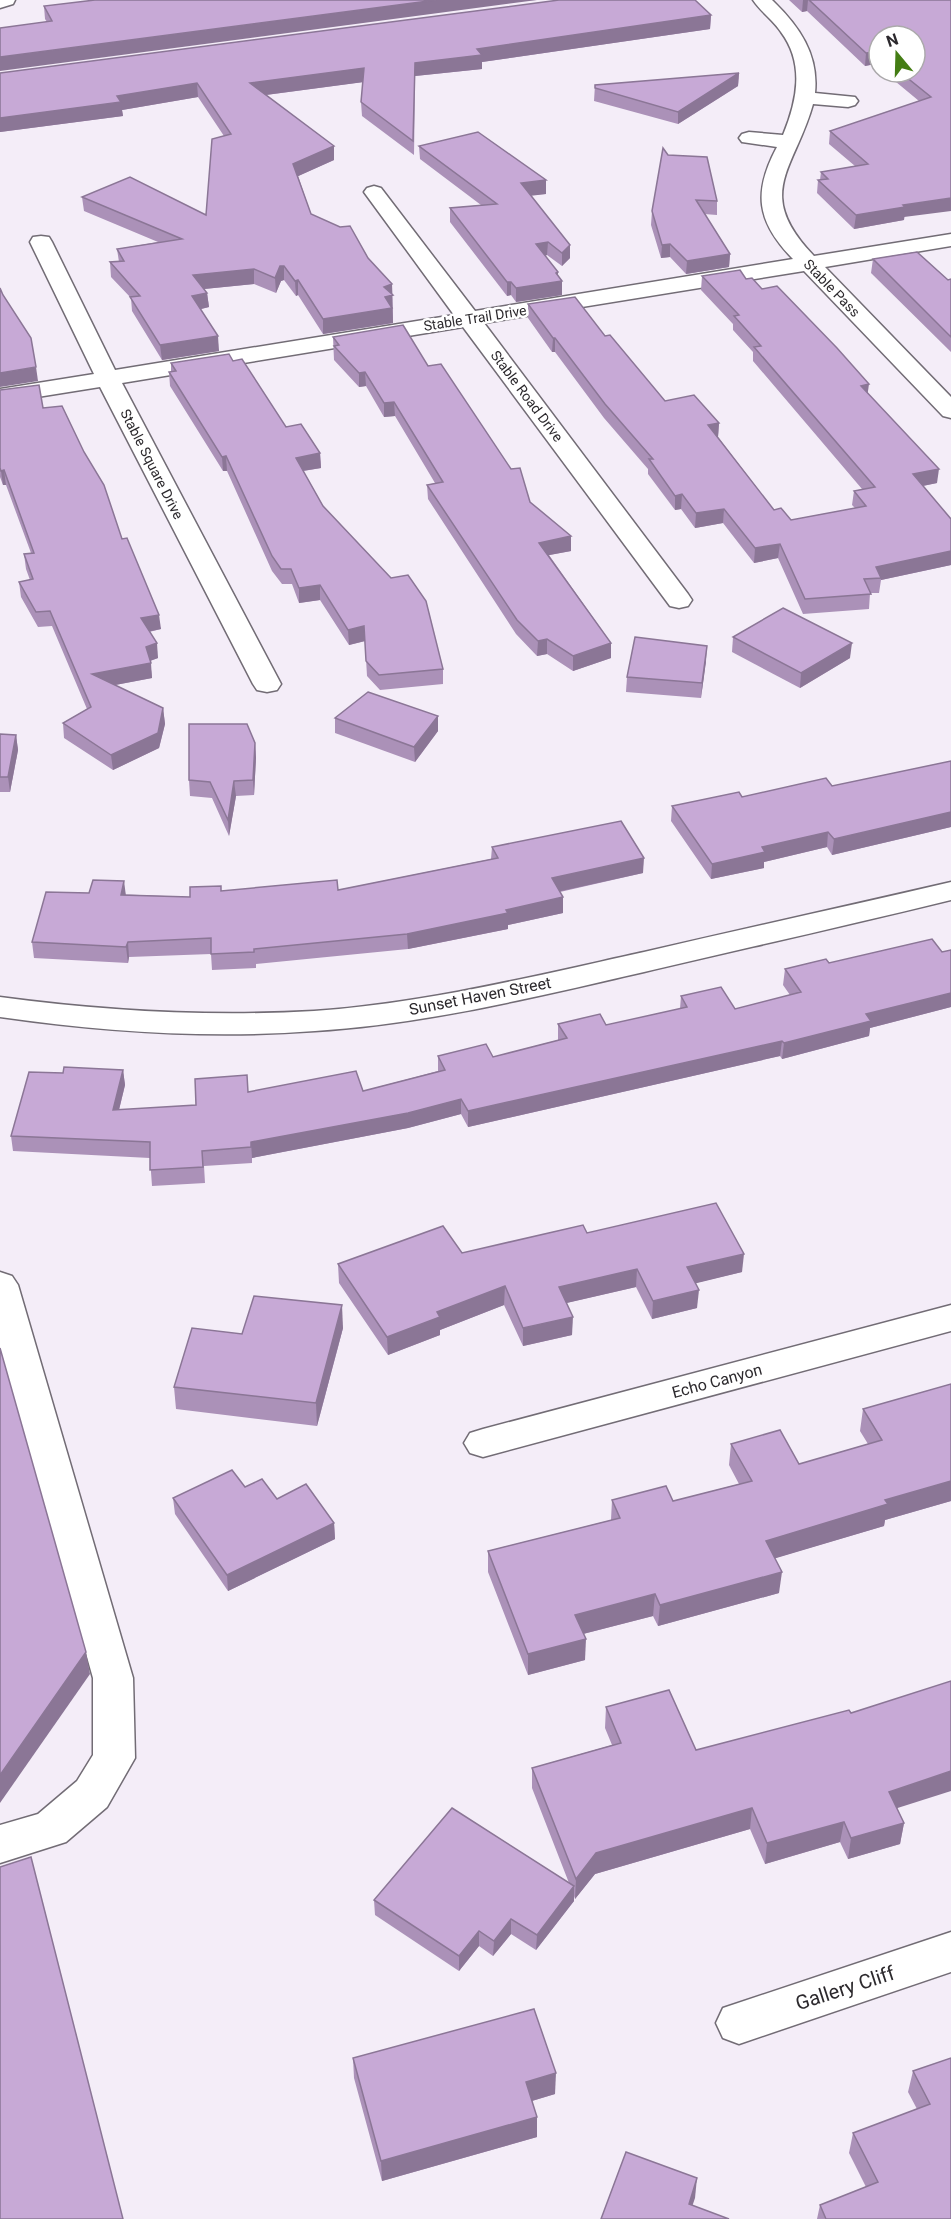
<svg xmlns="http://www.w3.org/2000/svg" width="951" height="2219" font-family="Roboto,sans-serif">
  <rect width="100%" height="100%" fill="#f4edf8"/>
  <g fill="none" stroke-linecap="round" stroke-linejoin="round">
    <!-- minor casing -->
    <g stroke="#726c75" stroke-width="3">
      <g id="minor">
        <path d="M0,0H15L13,4L0,8Z"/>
        <path d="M753,0H772C799,26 819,54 815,93L855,97L858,101L855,105L848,107L813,104C795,169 753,193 814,256L951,234V246L825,267L951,397V418L943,416L804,271L484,323L688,594L692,600L688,606L679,608L670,606L463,327L122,383L281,684L277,690L267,692L257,690L253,684L100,387L0,403V389L94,374L30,242L33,237L41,236L49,237L52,242L115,370L454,315L364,192L367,188L374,186L381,188L475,311L793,259C756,221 753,192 777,147L742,142L739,138L742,134L749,132L783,135C797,101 805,64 781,32C773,20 761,12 753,0Z"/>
        <path d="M951,882V900C849,925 746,948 644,972C535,997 426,1024 315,1031C209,1039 105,1032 0,1017V997C105,1011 209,1017 314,1011C426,1003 535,976 644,952C746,928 849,906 951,882Z"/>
        <path d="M0,1272L12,1276L18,1285L133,1678L135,1758L107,1807L66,1842L0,1863V1825L38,1814L77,1781L93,1755V1678L0,1348Z"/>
        <path d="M951,1305V1331L483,1457L470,1453L464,1443L470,1433L483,1429Z"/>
        <path d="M951,1932V1972L739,2044L723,2038L716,2023L723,2008Z"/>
      </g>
    </g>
    <!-- minor -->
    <use href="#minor" fill="#fff" fill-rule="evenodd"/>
  </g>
  <!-- wall -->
  <g fill="#ab91b8">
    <path d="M537,0L47,22L45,19L44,6Z"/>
    <path d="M789,0H951L904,220L854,229L817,193L818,180H820L821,172L855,166L829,144L830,131L919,101L884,72H915L879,36V67L875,64L865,66L807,11L802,12Z"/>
    <path d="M711,15L710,29L482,62V69L415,76L414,155L362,116L361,102L363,82L266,95L334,146V160L298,176L311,214L368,258L392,284L393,323L323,334L298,295L296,296L284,280L281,281L276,293L254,284L204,289L207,293L209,307L201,309L219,351L162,360L132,311L131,298L111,277L110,262H119L117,249L158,242L84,211L82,197L206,215L224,136L198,97L122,110L123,116L0,132V73Z"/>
    <path d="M739,73L738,86L678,124L594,101L595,85Z"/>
    <path d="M419,146L546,194L530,195L570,258L562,266L547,255L545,256L558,276L562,295L516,302L511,295L507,296L450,222V208L481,205L420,159Z"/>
    <path d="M668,155L717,201V215L704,214L730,254L729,267L686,274L670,257L661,258L651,225L652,211Z"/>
    <path d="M873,259L948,280L951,279V352L871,273Z"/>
    <path d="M702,276L746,279L868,393L937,483L923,486L951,519V565L881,580L879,593H870L869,609L803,614L778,558L754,563L723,523L695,528L681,509L675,510L648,474V469L604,418L555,352H552L528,318V304L605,336L665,401L719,423L718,437L774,510L791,520L855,508L852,505L854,491L862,489L753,361V352L733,330V324L701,290Z"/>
    <path d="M333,337L428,366L530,502L571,551L549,555L611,643V658L573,671L547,654L537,656L516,634L428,499L427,485L435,483L395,416L384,417L366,386L359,387L334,360Z"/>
    <path d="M233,361L286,427L320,453L321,468L303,471L323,506L443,669V684L380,690L367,676L365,641L349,645L320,600L299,603L292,584H282L272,571L227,471H223L170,386L169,372H171V363Z"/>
    <path d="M0,390L43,408L122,539L161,629L149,632L158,658L150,661L152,678L115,685L163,708L165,724L159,748L113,770L64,738L63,723L87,709L52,626L38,627L21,597L19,582L30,580L26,569L24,554L31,553L6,485H3L0,477Z"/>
    <path d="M733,637L850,658L800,688L732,652Z"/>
    <path d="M706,661L701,698L626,692L627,677Z"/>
    <path d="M438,716V731L415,762L335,733V718Z"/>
    <path d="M0,734L16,735L18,750L10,792H0Z"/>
    <path d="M255,743L256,758L254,795L236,796L229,836L212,798L190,796L189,780Z"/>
    <path d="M951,761V827L832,855L827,847L764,862V868L711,879L671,821L672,806L742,797L832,786Z"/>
    <path d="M492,847L643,873L560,892L563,913L508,925V929L408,949L256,964V968L212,970L211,954L129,957L128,963L34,958L32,942L89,893L190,897L221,891L338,890L491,859Z"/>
    <path d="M951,950V1007L870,1028L869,1036L782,1059L780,1056L468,1127L461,1114L408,1128L252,1158V1163L204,1166L205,1183L152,1186L150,1158L13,1151L11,1136L63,1073L123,1070L125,1085L119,1110L196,1105L249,1091H363L438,1071V1056L493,1057L558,1040V1024L606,1025L680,1009L681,996L735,1009L790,995L783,985L785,969L829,963L942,952Z"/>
    <path d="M587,1233L742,1272L695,1283L697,1308L652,1319L636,1287L566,1303L572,1335L523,1346L504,1305L440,1330V1335L388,1355L339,1283L338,1264L462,1253Z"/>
    <path d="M343,1328L317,1426L176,1409L174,1387L242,1334Z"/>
    <path d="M951,1384V1501L885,1520L884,1526L775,1558L779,1593L658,1626L653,1616L583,1634L585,1660L528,1675L488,1572V1551L611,1520L612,1500L673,1501L739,1484L729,1465L731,1444L799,1464L868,1444L860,1431L863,1409Z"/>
    <path d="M245,1487L277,1499L334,1523L335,1539L228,1591L175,1514L173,1498Z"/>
    <path d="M606,1707L696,1750L897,1808L904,1823L900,1844L848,1859L840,1842L765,1864L750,1829L595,1874L575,1899L574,1896V1901L536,1950L511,1934L493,1956L479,1946L459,1971L375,1915L374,1900L569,1883L532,1788V1768L612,1745L605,1728Z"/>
    <path d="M353,2058L555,2094L532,2101L537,2117V2137L382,2181L354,2078Z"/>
    <path d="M951,2058V2219L866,2187L849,2153L853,2133L917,2109L908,2092L913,2071Z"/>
    <path d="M820,2205L826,2219H817Z"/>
  </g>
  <!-- shaded-wall -->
  <g fill="#8b7696">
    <path d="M436,0H537L0,71V57Z"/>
    <path d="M803,0H808L807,11L802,12Z"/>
    <path d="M711,15L710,29L482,62V69L415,76L414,155L415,63L477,49Z"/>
    <path d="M876,52L875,64L865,66L866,53Z"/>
    <path d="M364,68V82L251,97L250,83Z"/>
    <path d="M739,73L738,86L678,124V112Z"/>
    <path d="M197,83L198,97L122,110L123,116L0,132V118L117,96Z"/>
    <path d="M334,146V160L294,178L293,164Z"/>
    <path d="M546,180V194L521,197V183Z"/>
    <path d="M951,198V211L904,217V220L854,229L856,215L903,205Z"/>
    <path d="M548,242L547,255L536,258V244Z"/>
    <path d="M670,244V257L661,258L662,245Z"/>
    <path d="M570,245V258L562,266V253Z"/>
    <path d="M730,254L729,267L686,274L687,261Z"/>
    <path d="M280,266H284V280L281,281L276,293L275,278Z"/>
    <path d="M254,269V284L194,290L193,275Z"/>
    <path d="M558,272V282L562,281V295L516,302V288Z"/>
    <path d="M298,280V295L296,296L295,281Z"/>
    <path d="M507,282H511V295L507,296Z"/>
    <path d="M392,284L393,323L323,334V319L384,287Z"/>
    <path d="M207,293L209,307L193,311L192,296Z"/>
    <path d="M218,336L219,351L162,360L160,345Z"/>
    <path d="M553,338H555V352H552Z"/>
    <path d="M36,367L38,381L0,387V373Z"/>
    <path d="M365,372L366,386L359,387V373Z"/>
    <path d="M869,384L867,398L861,386Z"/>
    <path d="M394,402L395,416L384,417V403Z"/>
    <path d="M719,423L718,437L707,439L708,425Z"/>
    <path d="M320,453L321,468L296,472V458Z"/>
    <path d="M226,456L227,471H223L222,457Z"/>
    <path d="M939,469L937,483L912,488L913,474Z"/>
    <path d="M4,470L6,485H3L1,471Z"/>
    <path d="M682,494L681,509L675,510V496Z"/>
    <path d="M724,509L723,523L695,528L696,513Z"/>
    <path d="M571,536V551L539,557V543Z"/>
    <path d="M780,544L778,558L754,563L755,548Z"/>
    <path d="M951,551V565L881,580V578L876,567Z"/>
    <path d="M320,585V600L299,603V588Z"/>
    <path d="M159,615L161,629L142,633L141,618Z"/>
    <path d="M364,626L365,641L349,645L348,630Z"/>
    <path d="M547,639V654L537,656L538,641Z"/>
    <path d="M157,643L158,658L147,662L146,647Z"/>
    <path d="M611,643V658L573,671V656Z"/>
    <path d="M852,643L850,658L800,688L801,673Z"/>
    <path d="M707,646L706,661L701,698L702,683Z"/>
    <path d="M151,663L152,678L94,689L92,674Z"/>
    <path d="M163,708L165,724L159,748L113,770L111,755Z"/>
    <path d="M438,716V731L415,762L414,747Z"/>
    <path d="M16,735L18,750L10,792L8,777Z"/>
    <path d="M255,743L256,758L254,795L253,780Z"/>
    <path d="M234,781L236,796L229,836L228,820Z"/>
    <path d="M951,812V827L832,855L834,839Z"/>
    <path d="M828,832L827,847L764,862V868L711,879L712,864L762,847Z"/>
    <path d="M644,858L643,873L552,893V878Z"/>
    <path d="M124,881L126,896L121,895Z"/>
    <path d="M563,897V913L508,925V929L408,949L407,934L506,910Z"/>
    <path d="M128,942L129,957L128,963L126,947Z"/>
    <path d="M951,993V1007L870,1028L869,1036L782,1059L784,1043L866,1014Z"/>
    <path d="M782,1041L780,1056L468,1127V1111Z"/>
    <path d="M123,1070L125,1085L115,1126L113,1110Z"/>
    <path d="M461,1099V1114L408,1128L252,1158L251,1142Z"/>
    <path d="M744,1254L742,1272L685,1286L687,1267Z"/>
    <path d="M637,1269L636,1287L558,1305L559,1287Z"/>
    <path d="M505,1286L504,1305L440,1330V1335L388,1355L387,1337L437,1312Z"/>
    <path d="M699,1290L697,1308L652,1319L653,1301Z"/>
    <path d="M342,1305L343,1328L317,1426L316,1403Z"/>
    <path d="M573,1317L572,1335L523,1346V1328Z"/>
    <path d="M951,1481V1501L885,1520L884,1526L763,1562L766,1541L885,1500Z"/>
    <path d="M334,1523L335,1539L228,1591L227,1575Z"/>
    <path d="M782,1572L779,1593L658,1626L660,1605Z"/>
    <path d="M655,1594L653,1616L575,1636V1615Z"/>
    <path d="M586,1639L585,1660L528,1675V1654Z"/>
    <path d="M86,1652L90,1674L0,1803V1775Z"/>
    <path d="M951,1771V1791L885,1812L889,1792Z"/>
    <path d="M752,1808L750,1829L595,1874L575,1899L576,1879L596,1853Z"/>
    <path d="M844,1822L840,1842L765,1864L767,1843Z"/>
    <path d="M904,1823L900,1844L848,1859L851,1838Z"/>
    <path d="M574,1886V1901L536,1950L537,1935Z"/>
    <path d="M511,1919V1934L493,1956L494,1941Z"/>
    <path d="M479,1931V1946L459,1971V1956Z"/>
    <path d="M556,2073L555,2094L525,2103L526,2082Z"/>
    <path d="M537,2117V2137L382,2181L381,2161Z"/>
    <path d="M697,2178L695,2198L688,2219L689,2204Z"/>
  </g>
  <!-- building -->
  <g fill="#c7a9d6" stroke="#8b7696" stroke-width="1.5">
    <path d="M95,0H436L0,57V28L52,21L44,6Z"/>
    <path d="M559,0H695L711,15L477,49L482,55L415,63L413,141L361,102L364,68L250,83L334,146L293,164L311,214L340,227L350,226L368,258L392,284L384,287L393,295L385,297L392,308L323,319L298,280L295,281L284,266H280L275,278L254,269L193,275L207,293L192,296L218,336L160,345L130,297L140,296L110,262L124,261L117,249L182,239L82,197L130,177L206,215L212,139L231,134L197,83L117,96L121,102L0,118V73Z"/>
    <path d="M809,0H951V198L903,205L905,207L856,215L818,180L828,179L821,172L868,164L830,131L931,97L900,72H915V36H879V54L876,52L866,53Z"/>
    <path d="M739,73L678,112L595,88V85Z"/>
    <path d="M478,132L546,180L521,183L570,245L562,253L548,242L536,244L558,272L556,273L562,281L516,288L511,282H507L450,208L497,204L419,146Z"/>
    <path d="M663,148L668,155L707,157L717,201L696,200L730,254L687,261L670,244L662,245L652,211Z"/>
    <path d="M917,252L948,280L951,279V337L873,259Z"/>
    <path d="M740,270L746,279L752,278L762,289L777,286L837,348L869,384L861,386L939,469L913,474L951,519V551L876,567L881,578L864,579L871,594L805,599L780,544L755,548L724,509L696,513L682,494L675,496L649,459H653L605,404L555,338H553L528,304L575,297L605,336L610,335L665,401L694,395L719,423L708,425L774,510L781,508L791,520L866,506L854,491L875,487L754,347L761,346L734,316L739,315L702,276Z"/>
    <path d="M0,288L3,295L31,338L36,367L0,373Z"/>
    <path d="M403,325L428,366L441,364L511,469L520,468L530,502L571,536L539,543L611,643L573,656L547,639L538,641L517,620L427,485L443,482L394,402L384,403L365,372L359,373L334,346L339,345L333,337Z"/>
    <path d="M229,354L233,361L242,359L286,427L301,424L320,453L296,458L323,506L391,578L408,575L426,601L443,669L379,675L366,661L364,626L348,630L320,585L299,588L291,569H281L272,556L226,456L222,457L169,372L176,371L171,363Z"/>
    <path d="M39,385L43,408L62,406L84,452L104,485L122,539L127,538L159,615L141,618L157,643L146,647L151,663L92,674L163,708L158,733L111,755L63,723L91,707L50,611L36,612L19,582L33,579L24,554L34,553L4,470L1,471L0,468V390Z"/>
    <path d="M783,608L852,643L801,673L733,637Z"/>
    <path d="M635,637L707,646L702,683L627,677Z"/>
    <path d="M368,692L438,716L414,747L335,718Z"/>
    <path d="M189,724H247L255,743L253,780L234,781L228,820L210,782L189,780Z"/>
    <path d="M0,734L16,735L8,777H0Z"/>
    <path d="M951,761V812L834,839L828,832L762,847L765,852L712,864L672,806L739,792L742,797L826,778L832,786Z"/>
    <path d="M621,821L644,858L552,878L563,897L506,910L508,913L407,934L254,949V952L211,954V938L128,942L126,947L32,942L46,892L89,893L93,880L124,881L121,895L190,897V887L221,886V891L337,880L338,890L498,858L492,847Z"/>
    <path d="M932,939L942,952L951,950V993L866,1014L871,1021L784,1043L782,1041L468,1111L461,1099L408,1113L251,1142V1147L202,1151L203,1167L150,1170V1142L11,1136L29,1072L63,1073L64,1067L123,1070L113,1110L196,1105L195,1079L247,1075L248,1092L356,1071L363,1091L445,1070L438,1056L486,1044L493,1057L567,1038L558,1024L600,1014L606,1025L687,1007L681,996L721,987L735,1009L801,992L785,969L826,959L829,963Z"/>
    <path d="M716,1203L744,1254L687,1267L699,1290L653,1301L637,1269L559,1287L573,1317L523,1328L505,1286L437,1312L440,1317L387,1337L338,1264L443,1226L462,1253L583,1225L587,1233Z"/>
    <path d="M254,1296L342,1305L316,1403L174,1387L192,1328L242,1334Z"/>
    <path d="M0,1348L86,1652L0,1775Z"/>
    <path d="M951,1384V1481L885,1500L888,1504L766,1541L782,1572L660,1605L655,1594L575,1615L586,1639L528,1654L488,1551L620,1518L612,1500L666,1486L673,1501L752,1481L731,1444L780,1430L799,1464L882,1440L863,1409Z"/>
    <path d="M232,1470L245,1487L262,1479L277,1499L306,1484L334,1523L227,1575L173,1498Z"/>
    <path d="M951,1681V1771L889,1792L904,1823L851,1838L844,1822L767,1843L752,1808L596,1853L576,1879L532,1768L621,1743L606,1707L669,1690L696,1750L849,1710L851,1713Z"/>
    <path d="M452,1808L574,1886L537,1935L511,1919L494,1941L479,1931L459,1956L374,1900Z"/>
    <path d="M31,1857L123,2219H0V1867Z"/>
    <path d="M534,2009L556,2073L526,2082L537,2117L381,2161L353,2058Z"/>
    <path d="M951,2058V2219H826L820,2205L878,2182L853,2133L930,2104L913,2071Z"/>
    <path d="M626,2152L697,2178L689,2204L729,2219H601Z"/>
  </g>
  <g text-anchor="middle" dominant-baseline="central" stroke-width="5" stroke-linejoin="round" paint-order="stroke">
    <!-- far-street labels -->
    <g font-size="14" fill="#2c292d" stroke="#fff">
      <text transform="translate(832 288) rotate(46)">Stable Pass</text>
      <text transform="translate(475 318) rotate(-9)">Stable Trail Drive</text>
      <text transform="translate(527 396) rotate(53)">Stable Road Drive</text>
      <text transform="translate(152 464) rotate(63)">Stable Square Drive</text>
    </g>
    <!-- street labels -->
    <g font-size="16" fill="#2c292d" stroke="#fff">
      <text transform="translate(480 996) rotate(-11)">Sunset Haven Street</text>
      <text transform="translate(717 1381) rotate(-15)">Echo Canyon</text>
    </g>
    <!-- near-street labels -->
    <g font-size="20" fill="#2c292d" stroke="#fff">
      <text transform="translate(845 1988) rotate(-18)">Gallery Cliff</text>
    </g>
  </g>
  <!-- north arrow -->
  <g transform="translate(897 54) rotate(341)"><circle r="28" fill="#ffffff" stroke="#aba9ab" stroke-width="1.5"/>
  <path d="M0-4.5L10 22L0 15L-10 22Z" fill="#447d14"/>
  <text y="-9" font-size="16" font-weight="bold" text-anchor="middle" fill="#2c292d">N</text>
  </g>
</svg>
